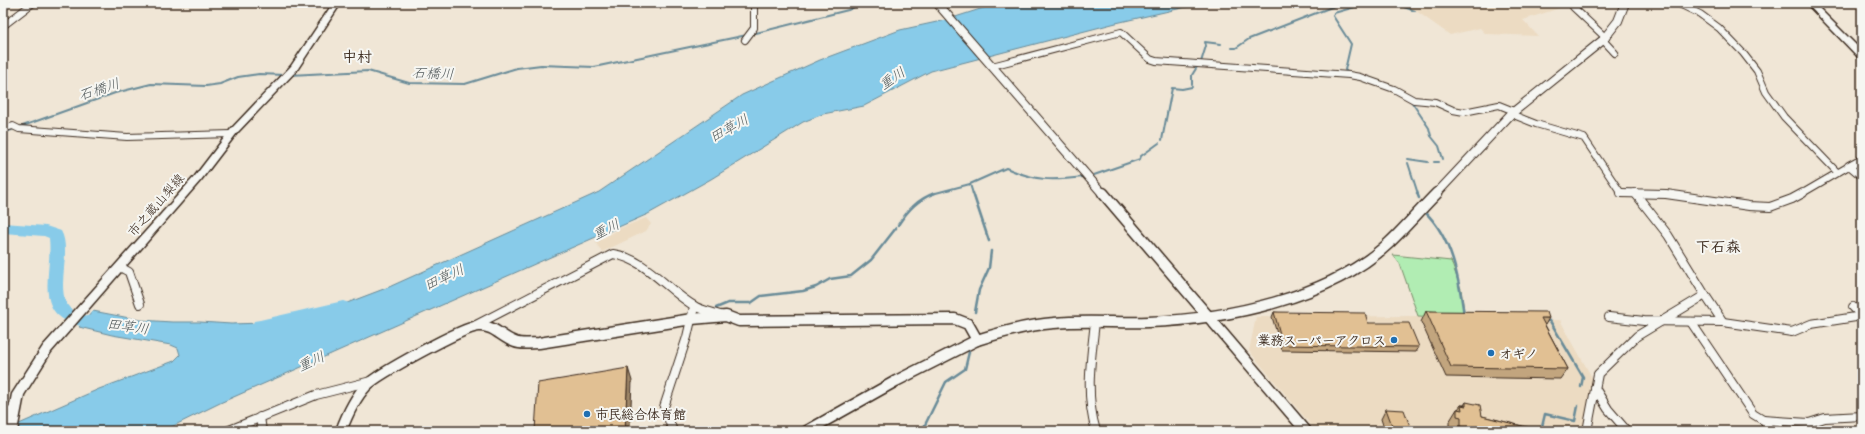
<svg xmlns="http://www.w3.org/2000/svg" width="1865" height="434" font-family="Delius,'Klee One',sans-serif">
  <rect width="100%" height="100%" fill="#f0e6d6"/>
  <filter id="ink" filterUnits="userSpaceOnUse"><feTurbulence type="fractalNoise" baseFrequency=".025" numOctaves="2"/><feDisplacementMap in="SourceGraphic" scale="8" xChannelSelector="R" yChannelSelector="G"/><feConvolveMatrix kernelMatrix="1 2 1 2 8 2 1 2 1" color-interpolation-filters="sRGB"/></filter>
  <g filter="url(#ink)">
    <!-- built -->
    <g fill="#ecdbc2">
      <path d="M1405,3H1575L1523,20L1538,36L1486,34L1480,28L1450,35Z"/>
      <path d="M646,218L651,224L646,231L602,252L596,243L621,228Z"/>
      <path d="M1418,316L1501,320H1560L1595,383L1587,431H1316L1249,351L1256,317Z"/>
    </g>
    <!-- green -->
    <path fill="#b1edb3" stroke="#768c68" d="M1393,255L1451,261L1461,289L1465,318L1418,316L1400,264Z"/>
    <!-- water -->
    <path fill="#88cbe9" stroke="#698b98" d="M999,3H1204L1116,23L931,71L864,106L823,114L803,122L711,179L648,214L220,403L163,431H3L99,389L174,361L180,355L178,348L171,345L112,335L79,327L93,311L140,320L172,322H200L231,324L297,322L389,287L599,192L742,95L820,60L900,30L946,20Z"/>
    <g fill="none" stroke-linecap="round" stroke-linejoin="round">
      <!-- stream-far1 -->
      <g stroke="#698b98" stroke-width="2">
        <path d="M1404,7L1415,11"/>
        <path d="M752,34L848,10L863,3"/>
        <path d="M1232,48H1236L1249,39L1342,3"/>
        <path d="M1201,62L1206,46L1205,42L1221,44"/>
        <path d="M1349,73L1345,70L1351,44L1333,16L1334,13L1355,7L1397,5"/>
        <path d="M290,75L368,71L409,83L465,84L517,68L541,65L594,67L747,35"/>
        <path d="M1192,85V75L1197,67"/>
        <path d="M1411,101L1429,128L1431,136L1439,146L1443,159"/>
        <path d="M3,133L115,93L151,84L206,86L220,84L238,77L259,74L285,75"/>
        <path d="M1162,140L1172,88L1182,89L1192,87"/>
        <path d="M1408,159L1428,162"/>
        <path d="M1434,162H1439"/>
        <path d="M1408,163L1418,194"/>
        <path d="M1094,175L1140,159L1141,156L1159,143"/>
        <path d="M932,194L970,184"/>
        <path d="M973,194L970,184L1006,168C1036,181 1051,181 1083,177"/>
      </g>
      <!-- stream -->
      <g stroke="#698b98" stroke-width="2.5">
        <path d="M973,193L989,241"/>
        <path d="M1417,193L1419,198"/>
        <path d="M1425,212C1452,238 1459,279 1464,315"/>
        <path d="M898,225C908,210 918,199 935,193"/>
        <path d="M716,308L728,303H751L761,296L803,291L816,287L830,279L851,276L871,260L896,228"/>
        <path d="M975,312L979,290L989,268L991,251"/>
        <path d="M1544,321H1550L1583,377L1581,387"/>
        <path d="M922,431L946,382L965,369L969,352"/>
        <path d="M1541,431L1545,414L1575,421L1578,406"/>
      </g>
      <!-- river -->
      <g fill="#88cbe9" fill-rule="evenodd">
        <path d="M3,223L46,226L61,231C74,253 49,301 77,313C87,317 100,316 111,319L113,324L111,329C101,332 88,328 77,325C32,313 53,272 49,238L44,236L3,233Z"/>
        <path d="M343,301L349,303L351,307L349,311L260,332L254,331L252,326L254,321L260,320Z"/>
      </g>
      <!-- minor-far1 casing -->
      <g stroke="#3b2a1e" stroke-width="8">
        <g id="minor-far1">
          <path d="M1584,3L1573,7L1606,38"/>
          <path d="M1677,3L1700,14L1719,28L1743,53L1757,71L1766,92L1784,117L1837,172"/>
          <path d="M3,26L33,3"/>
          <path d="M745,40L754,28V3"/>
          <path d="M1603,40L1615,53"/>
          <path d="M992,66L1121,32L1150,59L1156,61L1349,75L1360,77L1394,89L1414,100L1435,102L1453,110L1464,112L1499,105L1514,111"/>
          <path d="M1511,114L1536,124L1584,138L1621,193L1653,194"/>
          <path d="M3,129L13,126L19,129L127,137L231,134"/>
          <path d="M1801,194L1849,166L1862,177"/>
        </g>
      </g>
      <!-- minor casing -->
      <g stroke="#3b2a1e" stroke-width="10">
        <g id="minor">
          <path d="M1621,193L1666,194L1749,206L1770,207L1792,199L1803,193"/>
          <path d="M120,267L129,272L140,304"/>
          <path d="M1705,295L1723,322"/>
          <path d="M1853,307L1862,316"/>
          <path d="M1609,317L1644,321L1723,322L1792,332L1811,324L1862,316"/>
          <path d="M1095,322C1091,359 1085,395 1096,431"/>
          <path d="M1691,322L1753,414L1763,420L1771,431"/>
          <path d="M476,325L613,254C647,259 667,291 696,307C704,311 712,312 720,315"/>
          <path d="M1595,388L1608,409L1627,431"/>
          <path d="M260,417L262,431"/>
          <path d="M1763,420L1809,423L1825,418L1862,416"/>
          <path d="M3,423L12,420"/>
          <path d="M227,431L316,395L371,381"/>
          <path d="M673,431L664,407L687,337L694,307"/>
          <path d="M1587,431L1598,374L1637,336L1705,295L1668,235L1635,193"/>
        </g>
      </g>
      <!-- tertiary-far1 casing -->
      <g stroke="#3b2a1e" stroke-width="10">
        <g id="tertiary-far1">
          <path d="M937,3L1103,194"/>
          <path d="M1849,166L1862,159"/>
          <path d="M1436,194L1511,114L1603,40L1618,21L1625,3"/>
        </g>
      </g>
      <!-- tertiary casing -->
      <g stroke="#3b2a1e" stroke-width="13">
        <g id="tertiary">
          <path d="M1103,193L1306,431"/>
          <path d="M3,413L14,412"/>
          <path d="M341,431C347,415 354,399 366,386C378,374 463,327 479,326C494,325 502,338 515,342C522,345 531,343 539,343L692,319L726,316L739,321L955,319L968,324L977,340C1002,332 1027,325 1054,323C1085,320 1117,323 1148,322C1226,319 1329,299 1389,243C1405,228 1421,209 1437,193"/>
          <path d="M807,431L896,381L977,340"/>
        </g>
      </g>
      <!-- secondary casing -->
      <g stroke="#3b2a1e" stroke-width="3">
        <g id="secondary">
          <path d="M333,3H341L297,70L237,133L201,180L51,352L24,395L17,431H5L12,394L43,346L195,176L231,129L291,66Z"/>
          <path d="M1806,3H1814L1862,51V59L1859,58Z"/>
        </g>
      </g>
      <!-- minor-far1 -->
      <use href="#minor-far1" stroke="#f6f6f2" stroke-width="6"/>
      <!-- minor -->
      <use href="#minor" stroke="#f6f6f2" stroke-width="8"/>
      <!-- tertiary-far1 -->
      <use href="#tertiary-far1" stroke="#f6f6f2" stroke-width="8"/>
      <!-- tertiary -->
      <use href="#tertiary" stroke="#f6f6f2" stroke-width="10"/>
      <!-- secondary -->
      <use href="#secondary" fill="#f6f6f2" fill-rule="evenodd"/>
    </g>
    <!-- wall -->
    <g fill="#c2a57e" stroke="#3b2a1e">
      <path d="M1426,311L1549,318L1545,325L1568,369L1561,379L1446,377L1421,322Z"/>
      <path d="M1274,312L1368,323L1419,347L1416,352L1282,350L1272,317Z"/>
      <path d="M1466,402L1482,416L1542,431H1453L1449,430V422L1457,409H1458L1461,405H1464Z"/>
      <path d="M1386,409L1411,429L1410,431H1385L1381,419Z"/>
    </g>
    <!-- shaded-wall -->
    <path fill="#9e8667" stroke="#3b2a1e" d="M628,368L632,381L630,431H625Z"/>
    <!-- building -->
    <g fill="#e1c093" stroke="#3b2a1e">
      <path d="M1426,311L1547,312L1549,318H1541L1568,369L1451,367Z"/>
      <path d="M1274,312L1365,313L1368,323H1409L1419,347L1283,345Z"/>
      <path d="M628,368L625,431H535L538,383Z"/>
      <path d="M1466,402L1480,405L1482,416L1542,431H1461V417L1457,416V409L1462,410L1461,405L1466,406Z"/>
      <path d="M1386,409L1404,410L1411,429L1393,428Z"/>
    </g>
  </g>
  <!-- markers -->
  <g fill="#1f6fb2" stroke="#f6f6f2" stroke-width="1.5">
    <circle cx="1394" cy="340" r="4"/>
    <circle cx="1491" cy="353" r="4"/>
    <circle cx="587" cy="414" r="4"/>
  </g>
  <g text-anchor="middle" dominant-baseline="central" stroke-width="4" stroke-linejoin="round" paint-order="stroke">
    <!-- street labels -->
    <g font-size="13" fill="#3b2a1e" stroke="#f6f6f2">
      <text transform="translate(156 205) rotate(-49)">市之蔵山梨線</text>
    </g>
    <!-- poi labels -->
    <g font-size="13" font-weight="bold" fill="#3b2a1e" stroke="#f6f6f2" text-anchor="start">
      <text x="1386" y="340" text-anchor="end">業務スーパーアクロス</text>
      <text x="1499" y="353">オギノ</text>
      <text x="595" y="414">市民総合体育館</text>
    </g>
    <!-- water labels -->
    <g font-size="14" font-style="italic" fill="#525a5b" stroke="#f6f6f2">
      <text transform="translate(433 73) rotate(2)">石橋川</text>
      <text transform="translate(892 78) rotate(-34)">重川</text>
      <text transform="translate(99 89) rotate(-18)">石橋川</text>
      <text transform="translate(729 128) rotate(-29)">田草川</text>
      <text transform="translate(606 229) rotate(-26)">重川</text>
      <text transform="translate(444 277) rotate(-25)">田草川</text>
      <text transform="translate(128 326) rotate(8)">田草川</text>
      <text transform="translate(311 361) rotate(-24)">重川</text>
    </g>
    <!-- quarter labels -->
    <g font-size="15" font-weight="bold" fill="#3b2a1e" stroke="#f6f6f2">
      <text x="357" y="56">中村</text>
      <text x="1718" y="246">下石森</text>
    </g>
  </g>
  <!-- margin -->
  <rect width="1865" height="434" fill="none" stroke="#f6f6f2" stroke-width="16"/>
  <rect x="8" y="8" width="1849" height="418" fill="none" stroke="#3b2a1e" stroke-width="1.5" filter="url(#ink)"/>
</svg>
